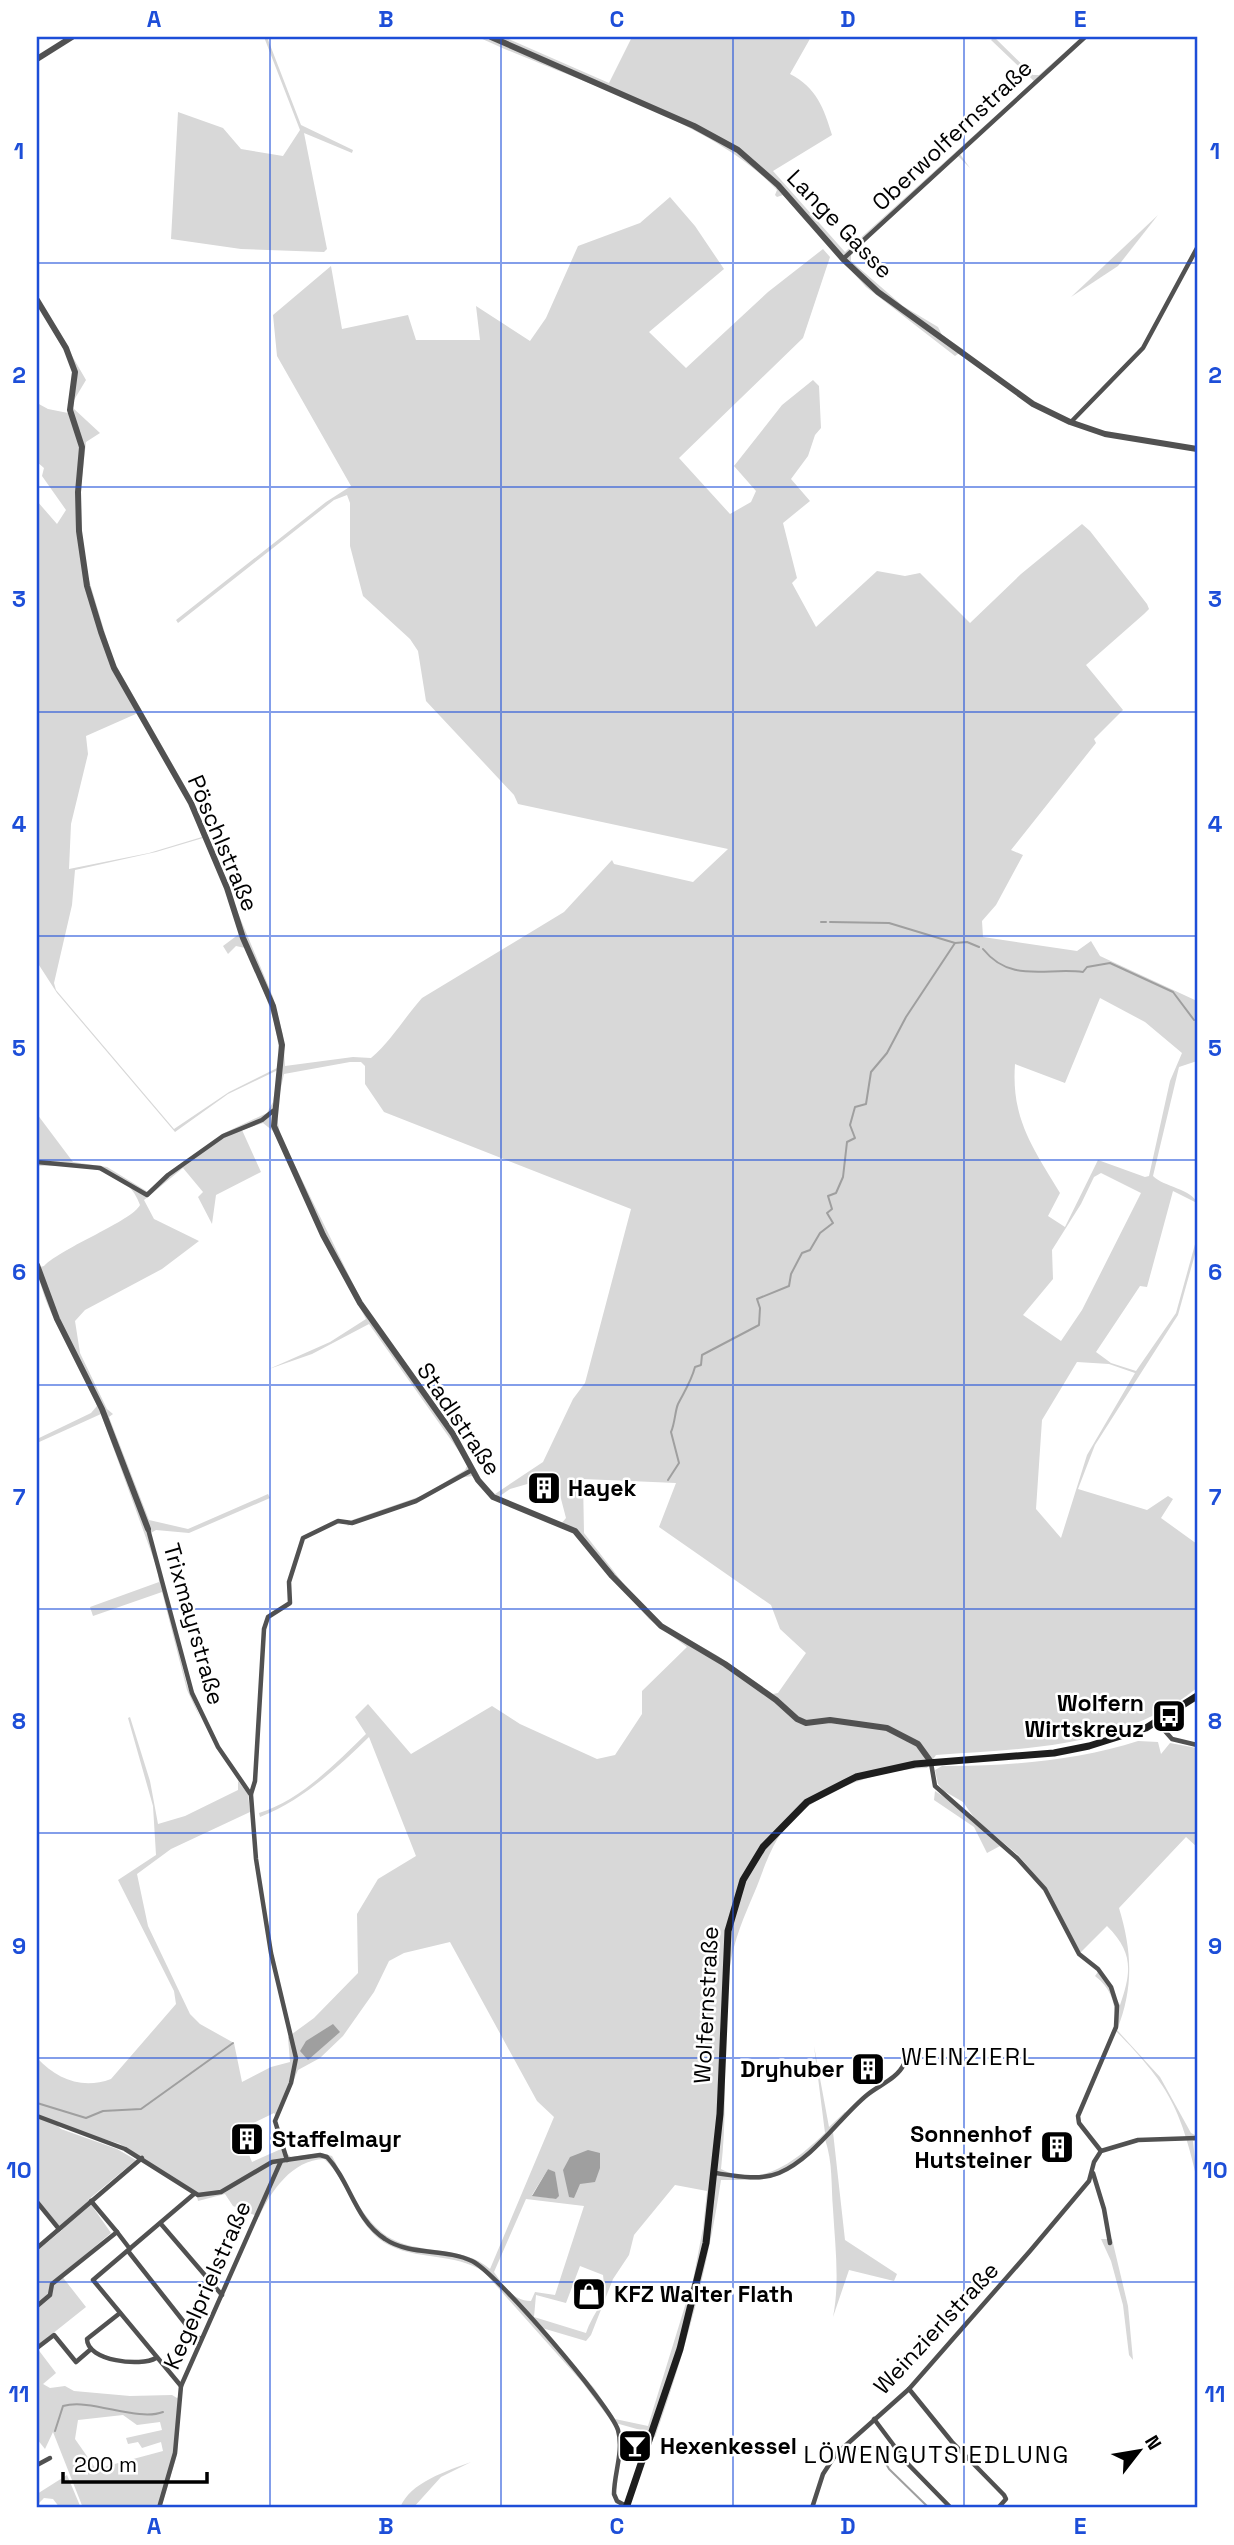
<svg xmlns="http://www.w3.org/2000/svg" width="1234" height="2545" font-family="'Space Grotesk',sans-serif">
  <rect width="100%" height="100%" fill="#fff"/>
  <!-- green -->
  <g fill="#d8d8d8" fill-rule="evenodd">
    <path d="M264,37H267L301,125L353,150L352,153L304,133L327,249L324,252L241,249L171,239L178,112L223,128L241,149L283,156L300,130Z"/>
    <path d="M478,37H504L609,83L632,37H811L790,74C816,87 824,108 832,135L773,171L845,252L1034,81L991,40L994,37L1033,75H1039L1082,37H1088L960,154L970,168L958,156L851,255V261L903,306L938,327L942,335L964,350L955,356L866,287L783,195L777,197L775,195L777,190C711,119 567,79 478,37Z"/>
    <path d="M670,197L695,226L724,269L649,332L686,368L768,292L823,249L830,257L803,338L679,458L730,514L751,502L756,491L734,466L782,405L813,380L819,386L821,428L815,435L808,456L791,479L810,501L783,523L797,578L792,583L816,627L877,571L905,576L920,573L970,623L1021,574L1082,524L1090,531L1147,604L1149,609L1144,614L1086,665L1123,710L1094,739L1096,743L1011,850L1023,855L996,905L982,921L983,937L1077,951L1091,941L1100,956L1197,1001V1061L1179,1067L1153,1176C1164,1187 1192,1189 1197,1203L1173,1191L1147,1287L1140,1286L1096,1352L1111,1363L1136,1371L1176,1313L1197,1237V1247L1178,1315L1095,1445L1078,1489L1147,1510L1168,1496L1173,1499L1161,1518L1197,1544V1688C1123,1747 1027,1749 936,1755L927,1768C879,1769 804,1793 778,1838C768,1854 762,1874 755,1891C744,1917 734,1939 730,1967C721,2033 729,2102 721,2169C763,2190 797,2159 825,2133L814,2046L829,2127L845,2112L847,2116L833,2132L845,2240L897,2274L894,2281L849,2270L833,2317C840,2282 835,2245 833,2209C831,2185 833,2163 825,2139L777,2176L760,2180H721C708,2268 685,2353 655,2437L647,2436L642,2441L644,2431L612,2422L582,2382L484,2272C455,2252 415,2261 385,2243C353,2223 349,2180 324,2159C292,2160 271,2191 259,2217L233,2206L225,2194L198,2201L196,2192L120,2144L56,2124L61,2129L117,2149L136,2160L88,2200L111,2233L61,2275L86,2307L37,2346V2251L62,2230L37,2199V2058C57,2079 82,2090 111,2079L176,2004L174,1991L118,1880L156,1855L153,1806L128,1718L130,1717L150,1781L158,1824L185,1816L238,1790V1781L248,1794L250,1812L171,1849L137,1874L148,1926L190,2014L200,2024L234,2043L242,2082L271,2067L290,2062L288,2037L314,2018L358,1973L357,1914L378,1879L416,1856L369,1737C336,1769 303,1800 260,1817L259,1813C301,1800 335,1764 366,1734L355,1717L368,1704L411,1754L492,1706L520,1724L597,1759L615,1755L642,1714V1691L687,1647L649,1619L573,1532L560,1525L566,1518L555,1476L510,1489L494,1500L472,1476L459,1478L424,1499L347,1526L352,1520L424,1495L465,1470L468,1464L369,1324L312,1354L269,1369L330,1342L366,1319L329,1250L273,1131L263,1123L242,1130L261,1172L216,1195L212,1224L198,1197L203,1192L183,1168L144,1200L154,1219L199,1241L162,1269L85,1310L75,1321L80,1353L107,1409L113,1414L109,1417L149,1520L188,1529L268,1494L270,1498L189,1533L156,1530L149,1534L187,1685L201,1720L187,1690L162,1592L93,1616L90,1607L159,1582L158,1571L101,1414L37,1443V1439L91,1413L97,1406C82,1355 37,1312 37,1256L40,1267L44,1266C63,1247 132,1221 140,1205C127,1164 71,1165 37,1166V1114L73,1162L107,1167L148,1192L224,1133L267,1113L273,1102L278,1070L228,1094L175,1132L57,993L37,962V501L57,524L66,510L42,476L44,468L37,462V403L48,409L68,413L74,377L70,361L37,303V295L86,380L74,400L73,408L100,433L86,442L80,495V527L86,570L113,660L186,788L273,997L283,1035L285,1066L353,1057L371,1058C392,1040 404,1018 422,998L564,912L612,860L614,864L693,882L728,849L518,804L514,795L426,701L418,651L410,639L363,596L350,546V503L347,495L334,500L178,623L176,620L326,502L351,486L277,356L273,315L331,266L342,329L408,315L416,340H480L476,306L530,341L546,318L578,246L640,223ZM138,713L191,807L202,837L149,853L69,869L71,824L88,754L86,736ZM203,838L224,883L239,934L223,946L228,954L236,946L245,948C262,988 281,1023 279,1067L229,1092L174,1129L56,990L54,983L72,905L75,870L156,852ZM1100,998L1145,1022L1182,1053L1170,1081L1149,1176L1145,1177L1098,1160L1065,1227L1048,1216L1060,1193C1033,1148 1011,1119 1015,1064L1065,1083ZM350,1062H361L365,1066V1084L384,1112L631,1209L585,1383L573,1399L543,1462L495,1494L484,1484L448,1422L362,1302L280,1135L276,1110L284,1074ZM1101,1173L1141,1193L1082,1310L1061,1341L1023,1315L1053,1279L1052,1250L1081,1204L1094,1177ZM1077,1362L1109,1364L1135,1373L1087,1455L1061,1538L1036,1509L1042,1420ZM583,1479L676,1483L659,1527L771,1605L780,1629L806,1653L778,1693L773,1694L718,1656L660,1623L630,1592L584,1533ZM450,1942L537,2101L554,2117L490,2269C463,2245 423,2255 392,2239C363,2224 347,2183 332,2156L321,2153L291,2157L281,2149L252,2162L239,2130L274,2113L278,2118L298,2070L320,2058L343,2036L374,1992L389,1961L404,1953ZM548,2169L555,2173L556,2199L532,2195ZM675,2185L707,2191L703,2228L693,2280L648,2426L615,2419L594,2388L542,2328L586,2341L591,2335L613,2279L629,2255L634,2235ZM526,2199L584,2206L555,2295L535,2292L531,2301C513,2301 504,2286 494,2272ZM580,2266L603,2275C607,2305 595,2308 586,2333L534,2317L536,2295L566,2303Z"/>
    <path d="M1158,215L1118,266L1071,297Z"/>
    <path d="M1138,1741L1158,1742L1161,1754L1170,1743L1197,1748V1847L1186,1837L1119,1908C1132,1951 1134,1987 1117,2030L1160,2077L1191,2133L1197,2136V2141H1193L1197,2179C1180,2105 1167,2083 1114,2029C1117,2007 1113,1990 1095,1976L1100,1969L1120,2005C1132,1971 1133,1952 1107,1926L1080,1953L1044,1885L1018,1855L975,1819L963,1802L944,1791L938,1784L935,1770L942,1766C1004,1767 1080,1760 1138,1741Z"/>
    <path d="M935,1791L961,1808L1000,1846L987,1853L974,1827L934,1800Z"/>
    <path d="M1101,2239H1112L1128,2306L1133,2360L1129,2355L1123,2305L1111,2261Z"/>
    <path d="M37,2348L56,2373L43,2384L50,2388L65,2386L74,2391L130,2396L172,2395L177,2398L181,2395L177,2455L161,2508H83L53,2432L45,2449L37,2439ZM123,2415L137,2425L160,2422L162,2430L126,2438L128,2444L138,2442L142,2448L161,2442L163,2451L96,2469L75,2439L78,2420Z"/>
    <path d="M471,2462L441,2477L413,2508H400C410,2482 447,2471 471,2462Z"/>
    <path d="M67,2475L81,2508H60L53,2499L44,2498L37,2505V2494Z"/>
  </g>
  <!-- water -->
  <g fill="#9f9f9f">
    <path d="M333,2024L340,2032L308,2060L300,2051L306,2041Z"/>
    <path d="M588,2150L600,2153V2168L595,2182L580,2184L574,2198L569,2197L563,2170L570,2157Z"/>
    <path d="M548,2169L555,2172L559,2196L556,2199L532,2196Z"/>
  </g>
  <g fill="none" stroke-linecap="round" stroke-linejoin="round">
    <!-- stream -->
    <g stroke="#9f9f9f" stroke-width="2">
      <path d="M821,922H826"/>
      <path d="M830,922L889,923L955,943"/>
      <path d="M983,949C1011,984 1047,967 1083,972L1087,967L1110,963L1173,992L1194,1020"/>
      <path d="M668,1480L679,1463L671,1432C675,1423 675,1411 678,1404C684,1392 691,1382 695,1367L701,1365L702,1355L759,1325L760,1308L757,1299L789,1286L791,1274L802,1253L810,1250L820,1233L833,1223L827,1213L832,1209L828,1196L836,1193L843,1177L847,1142L855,1138L850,1125L855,1107L866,1104L871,1072L887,1053L906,1017L955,943L967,942L979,947"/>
      <path d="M37,2103L86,2118L103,2111L141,2109L233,2043"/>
      <path d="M55,2431L63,2406C91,2398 137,2422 163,2412"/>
      <path d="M845,2451L876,2446L889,2469L929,2508"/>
    </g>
    <!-- minor -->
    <g stroke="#515151" stroke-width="4.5">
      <path d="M843,259L1085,37"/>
      <path d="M1071,422L1143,348L1197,248"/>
      <path d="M37,1162L100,1168L147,1195L168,1175L223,1136L262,1120L273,1111"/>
      <path d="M148,1529L192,1693L218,1747L251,1795L256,1859L271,1953L296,2058L291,2083L275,2121L287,2160"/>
      <path d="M1157,1722L1172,1739L1197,1745"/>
      <path d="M931,1763L935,1786L1017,1858L1045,1889L1079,1954L1098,1969L1111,1987L1117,2006L1116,2027L1078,2116L1079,2123L1101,2151"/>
      <path d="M251,1794L255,1781L264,1629L268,1617L290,1603L289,1582L303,1538L338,1521L352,1523L416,1501L472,1470"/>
      <path d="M37,2116L125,2149L198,2195L221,2192L272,2162L320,2155L327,2157C350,2181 355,2220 385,2239C410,2256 445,2248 472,2261C496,2272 610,2405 618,2430C624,2451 614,2473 614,2494L617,2501L626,2506"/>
      <path d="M715,2173C735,2176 760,2181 779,2173C814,2158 839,2118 867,2095C879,2085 897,2079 904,2064"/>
      <path d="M1093,2173L1104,2209L1110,2243"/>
      <path d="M37,2202L59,2229"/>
      <path d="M161,2224L222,2295"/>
      <path d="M117,2232L130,2249"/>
      <path d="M37,2248L142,2158"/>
      <path d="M128,2251L195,2336L201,2339"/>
      <path d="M37,2306L50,2295L52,2284L117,2232L91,2201"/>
      <path d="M120,2313L87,2339C87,2361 141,2367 156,2358"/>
      <path d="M37,2348L54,2335L76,2362L91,2349"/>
      <path d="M181,2386L93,2280L194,2194"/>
      <path d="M909,2389L952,2442L1004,2495L1006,2499L998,2508"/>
      <path d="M874,2419L907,2463L951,2508"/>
      <path d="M37,2465L50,2458"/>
      <path d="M159,2508L175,2453L181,2386L281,2161"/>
      <path d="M812,2508L823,2474L836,2454L909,2389L1030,2251L1089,2181L1094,2162L1101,2151L1138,2140L1197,2138"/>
    </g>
    <!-- tertiary -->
    <g stroke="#515151" stroke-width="6">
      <path d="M491,37L694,126L738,150L778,185L843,259L878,292L1033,404L1070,422L1105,434L1197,449"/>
      <path d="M37,59L72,37"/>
      <path d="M37,300L66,348L75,372L70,410L82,447L78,492L79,531L87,586L101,632L114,668L191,803L227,888L243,938L273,1006L282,1045L274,1126L323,1235L360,1303L453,1434L478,1480L493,1497L575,1531L612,1576L661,1626L725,1664L776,1700L797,1719L806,1723L830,1720L887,1728L918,1744L931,1762"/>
      <path d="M37,1265L57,1319L102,1409L148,1529"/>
    </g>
    <!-- secondary -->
    <path stroke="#1e1e1e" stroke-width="7" d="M626,2508L680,2349L706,2243L720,2114L728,1931L743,1880L763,1847L807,1802L856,1777L915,1764L1054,1753L1089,1746L1146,1728L1197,1696"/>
  </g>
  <!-- grid -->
  <path fill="none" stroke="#1d4ed8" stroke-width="2" stroke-opacity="0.55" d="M270,37V2508M501,37V2508M733,37V2508M964,37V2508M37,263H1197M37,487H1197M37,712H1197M37,936H1197M37,1160H1197M37,1385H1197M37,1609H1197M37,1833H1197M37,2058H1197M37,2282H1197"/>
  <!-- icons -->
  <defs>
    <g id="building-square" transform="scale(1.75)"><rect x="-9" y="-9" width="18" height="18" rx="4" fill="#000" stroke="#fff"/><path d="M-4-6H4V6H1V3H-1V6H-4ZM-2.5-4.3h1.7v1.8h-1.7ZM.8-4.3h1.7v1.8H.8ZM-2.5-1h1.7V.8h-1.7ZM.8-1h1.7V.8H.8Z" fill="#fff"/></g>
    <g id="bus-square" transform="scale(1.75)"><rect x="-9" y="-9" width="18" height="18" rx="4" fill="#000" stroke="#fff"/><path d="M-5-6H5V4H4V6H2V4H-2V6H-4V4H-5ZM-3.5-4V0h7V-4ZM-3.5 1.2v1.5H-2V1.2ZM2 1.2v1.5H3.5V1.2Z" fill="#fff"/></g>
    <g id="shop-square" transform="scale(1.75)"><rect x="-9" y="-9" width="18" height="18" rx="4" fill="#000" stroke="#fff"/><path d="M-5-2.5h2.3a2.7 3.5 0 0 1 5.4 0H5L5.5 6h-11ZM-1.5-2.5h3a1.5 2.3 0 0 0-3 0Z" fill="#fff"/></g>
    <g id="bar-square" transform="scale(1.75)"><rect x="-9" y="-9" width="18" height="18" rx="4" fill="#000" stroke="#fff"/><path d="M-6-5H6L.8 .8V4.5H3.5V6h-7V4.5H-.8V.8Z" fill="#fff"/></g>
  </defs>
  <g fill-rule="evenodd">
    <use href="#building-square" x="544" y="1488"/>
    <use href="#bus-square" x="1169" y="1716"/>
    <use href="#building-square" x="868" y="2069"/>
    <use href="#building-square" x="247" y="2139"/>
    <use href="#building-square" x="1057" y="2147"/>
    <use href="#shop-square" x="589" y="2294"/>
    <use href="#bar-square" x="635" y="2446"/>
  </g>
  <g text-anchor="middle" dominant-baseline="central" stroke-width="5" stroke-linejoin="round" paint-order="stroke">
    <!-- street labels -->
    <g font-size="23" fill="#000" stroke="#fff">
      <text transform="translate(952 135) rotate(-43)">Oberwolfernstraße</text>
      <text transform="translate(840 224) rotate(46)">Lange Gasse</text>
      <text transform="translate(223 843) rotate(67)">Pöschlstraße</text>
      <text transform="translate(459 1419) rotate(56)">Stadlstraße</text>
      <text transform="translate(194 1624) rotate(74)">Trixmayrstraße</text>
      <text transform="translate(706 2005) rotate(-87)">Wolfernstraße</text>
      <text transform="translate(207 2285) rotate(-66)">Kegelprielstraße</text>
      <text transform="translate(936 2328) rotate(-47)">Weinzierlstraße</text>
    </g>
    <!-- poi labels -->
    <g font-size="23" font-weight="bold" fill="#000" stroke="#fff" text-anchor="start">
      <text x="568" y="1488">Hayek</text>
      <text x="1144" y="1703" text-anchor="end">Wolfern<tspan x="1144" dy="26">Wirtskreuz</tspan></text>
      <text x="844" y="2069" text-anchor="end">Dryhuber</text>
      <text x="1032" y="2134" text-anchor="end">Sonnenhof<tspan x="1032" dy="26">Hutsteiner</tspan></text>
      <text x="272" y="2139">Staffelmayr</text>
      <text x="614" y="2294">KFZ Walter Flath</text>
      <text x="660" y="2446">Hexenkessel</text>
    </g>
    <!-- neighbourhood labels -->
    <g font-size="24" letter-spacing="2" fill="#000" stroke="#fff">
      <text x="969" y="2056">WEINZIERL</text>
      <text x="937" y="2454">LÖWENGUTSIEDLUNG</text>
    </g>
  </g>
  <!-- border -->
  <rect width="1234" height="2545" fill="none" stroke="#ffffff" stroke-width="77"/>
  <!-- north arrow -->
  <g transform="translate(1139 2451) rotate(59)" stroke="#ffffff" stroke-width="5" paint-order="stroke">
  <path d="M0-5L12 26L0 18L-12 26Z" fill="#000000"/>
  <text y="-10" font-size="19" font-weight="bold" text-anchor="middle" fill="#000000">N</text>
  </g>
  <!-- scale -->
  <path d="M63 2472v10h144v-10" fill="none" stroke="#000000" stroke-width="3.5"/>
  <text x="74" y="2472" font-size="21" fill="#000000" stroke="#ffffff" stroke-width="5" paint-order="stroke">200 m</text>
  <rect x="38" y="38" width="1158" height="2468" fill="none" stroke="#1d4ed8" stroke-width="2.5"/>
  <g font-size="23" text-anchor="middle" font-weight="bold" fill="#1d4ed8">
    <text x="154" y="27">A</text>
    <text x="386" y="27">B</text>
    <text x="617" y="27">C</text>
    <text x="848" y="27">D</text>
    <text x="1080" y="27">E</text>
    <text x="19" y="159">1</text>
    <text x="1215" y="159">1</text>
    <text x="19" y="383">2</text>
    <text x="1215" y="383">2</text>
    <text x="19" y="607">3</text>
    <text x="1215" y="607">3</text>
    <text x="19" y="832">4</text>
    <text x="1215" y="832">4</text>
    <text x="19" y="1056">5</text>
    <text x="1215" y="1056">5</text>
    <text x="19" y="1280">6</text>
    <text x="1215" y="1280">6</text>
    <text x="19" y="1505">7</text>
    <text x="1215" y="1505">7</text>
    <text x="19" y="1729">8</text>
    <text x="1215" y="1729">8</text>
    <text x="19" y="1954">9</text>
    <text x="1215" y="1954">9</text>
    <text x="19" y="2178">10</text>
    <text x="1215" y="2178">10</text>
    <text x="19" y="2402">11</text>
    <text x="1215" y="2402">11</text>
    <text x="154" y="2534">A</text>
    <text x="386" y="2534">B</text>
    <text x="617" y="2534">C</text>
    <text x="848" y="2534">D</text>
    <text x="1080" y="2534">E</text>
  </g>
</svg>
